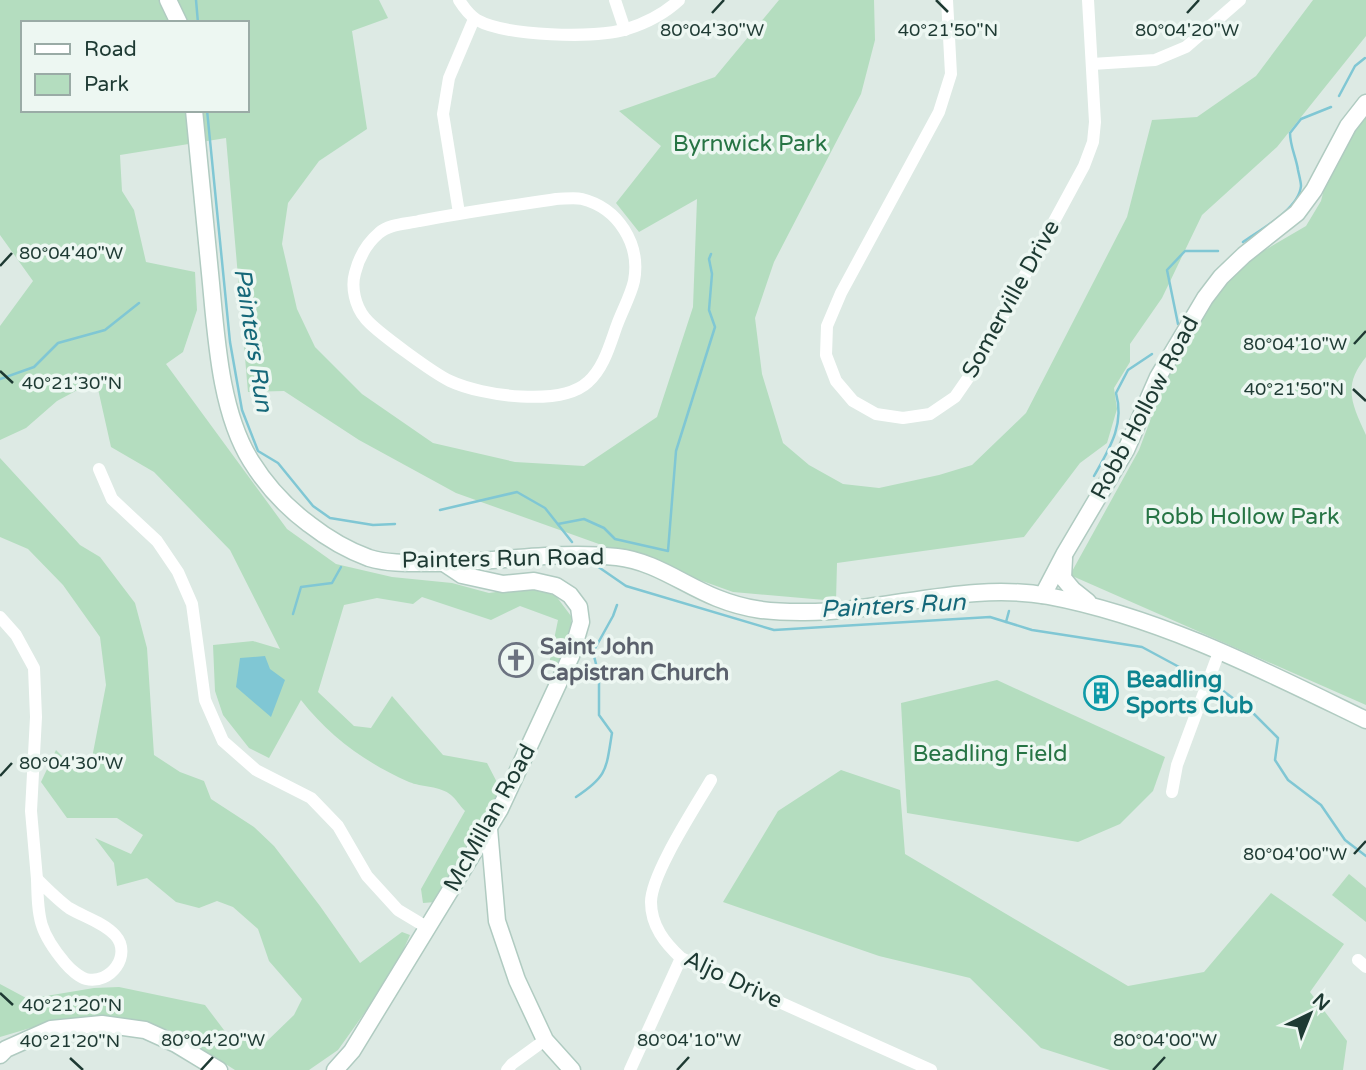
<svg xmlns="http://www.w3.org/2000/svg" width="1366" height="1070" font-family="'Varela Round',sans-serif">
  <rect width="100%" height="100%" fill="#ddeae4"/>
  <!-- green -->
  <g fill="#b4ddbf" fill-rule="evenodd">
    <path d="M0,0H379L388,18L352,31L367,129L319,161L288,203L282,244L297,309L315,347L362,394L433,443L515,462L584,466L657,417L693,307L697,199L639,232L616,203L661,146L619,111L715,77L779,0H874L875,40L861,94L774,262L755,318L762,374L783,443L809,465L843,484L879,488L939,475L972,465L1026,413L1127,217L1152,120L1197,117L1256,76L1313,0H1366V36L1277,147L1202,215L1162,298L1130,344V362L1114,388L1117,409L1107,443L1080,463L1024,537L837,563L836,601L733,592L456,493L359,440L284,391L248,392L226,138L120,155L122,191L134,210L146,262L195,272L197,310L183,352L166,364L287,529L336,564L392,577L452,583L489,593L532,587L556,596L571,616V631L558,668L549,664L558,620L520,606L491,620L422,597L413,604L377,598L344,605L318,692L354,726L371,728L392,696L443,755L487,763L502,792L436,902L423,903L421,889L465,811C460,806 456,799 451,795C441,786 421,787 409,782C366,763 330,737 301,700L269,758L249,748L223,715L215,691L213,645L253,641L280,649L230,550L154,472L111,447L96,380L57,401L26,428L0,440V326L33,281L0,235ZM23,23H247V110H23Z"/>
    <path d="M1366,114V357C1342,386 1352,404 1366,435V705L1070,575L1139,450L1171,365L1222,287L1253,257L1306,226L1321,201L1327,177L1354,128Z"/>
    <path d="M0,458L80,545L100,557L135,603L147,648L154,755L180,772L204,781L211,799L254,827L274,846L320,906L360,963L402,932L410,935L393,973L338,1050L309,1070H235L175,1032L131,1019L85,1017L44,1024L0,1037V984L28,999L94,988L119,987L205,1005L230,1038L264,1044L294,1015L302,999L269,961L258,929L233,907L217,901L199,908L176,902L147,878L117,886L114,863L95,838L131,854L143,835L117,818H67L41,782L56,750L72,766L92,758L106,685L100,637L63,585L28,549L0,537Z"/>
    <path d="M997,680L1165,757L1153,791L1120,824L1078,842L907,813L901,703Z"/>
    <path d="M841,770L900,790L905,854L1128,986L1204,972L1271,893L1344,944L1310,992L1347,1041L1343,1070H1110L1041,1048L970,978L879,956L723,902L778,811Z"/>
    <path d="M1349,874L1366,888V922L1332,895Z"/>
  </g>
  <!-- water -->
  <path fill="#80c7d4" d="M265,656L270,669L285,680L271,717L236,687L240,658Z"/>
  <g fill="none" stroke-linecap="round" stroke-linejoin="round">
    <!-- stream -->
    <g stroke="#80c7d4" stroke-width="2.5">
      <path d="M196,0L198,23"/>
      <path d="M1339,96L1355,66L1365,58"/>
      <path d="M207,110L230,342L242,410L258,451L278,463L313,506L330,518L373,525L395,524"/>
      <path d="M1243,242C1260,230 1299,209 1301,186C1301,182 1299,175 1298,170C1296,157 1290,146 1290,133L1301,119L1331,107"/>
      <path d="M1178,324L1167,270L1185,251H1218"/>
      <path d="M0,379L34,367L58,343L105,330L139,303"/>
      <path d="M1094,476C1109,449 1125,425 1116,393L1128,370L1152,354"/>
      <path d="M440,510L517,492L545,508L572,542"/>
      <path d="M558,524L584,519L604,528L615,539L668,551L676,451L715,327L709,310L712,274L709,259L711,254"/>
      <path d="M597,566L626,586L774,630L990,617L1032,630L1142,647L1194,675"/>
      <path d="M293,614L301,587L332,583L341,567"/>
      <path d="M1006,622L1009,611"/>
      <path d="M1222,690L1254,714L1278,738L1275,760L1288,780L1321,805L1345,840L1366,856"/>
      <path d="M576,797C608,776 606,769 612,733L599,715V676L593,652L613,616L617,605"/>
    </g>
    <!-- secondary casing -->
    <g stroke="#b0cbc1" stroke-width="19">
      <g id="secondary">
        <path d="M168,0L179,23"/>
        <path d="M194,110C199,164 205,219 210,273C216,332 219,410 251,461C266,485 286,507 309,524C327,538 347,550 369,558C389,564 411,563 431,563C493,563 556,550 617,557C654,561 684,585 717,598C747,610 770,612 801,612C883,613 967,581 1048,596C1160,617 1265,671 1366,720"/>
        <path d="M1064,558L1063,578L1073,590L1088,602"/>
        <path d="M1043,595L1065,553L1126,450L1158,377L1205,298L1221,277L1244,255L1297,213L1314,190L1348,126L1366,103"/>
        <path d="M489,829L497,921L517,980L545,1040L572,1070"/>
        <path d="M0,1055L6,1049L51,1029L102,1024L145,1030L176,1044L219,1070"/>
        <path d="M335,1070L352,1051L500,809L571,656L581,622L579,607L570,595L556,586L534,581L503,584L462,575L444,563"/>
      </g>
    </g>
    <!-- street -->
    <g stroke="#fff" stroke-width="12">
      <path d="M459,0C464,8 469,15 477,20C506,36 595,39 627,29C646,23 664,14 679,0"/>
      <path d="M615,0L625,30"/>
      <path d="M947,0L951,74L939,112L841,293L827,326L826,355L836,381L853,401L876,414L903,418L930,414L955,397L973,371L1084,166L1093,142L1095,122L1088,0"/>
      <path d="M1092,64L1155,60L1186,47L1240,0"/>
      <path d="M556,199C564,199 574,197 582,199C618,208 641,244 634,281C631,295 622,311 617,325C610,344 604,368 588,382C561,407 482,396 450,381C435,374 375,331 365,318C355,306 351,287 355,273C359,257 366,244 379,233C389,224 406,224 419,221C465,212 510,206 556,199Z"/>
      <path d="M459,213L443,114L449,78L474,19"/>
      <path d="M99,469L112,499L157,541L178,572L192,604L205,700L223,741L256,770L311,798L338,826L367,876L398,910L428,928"/>
      <path d="M0,617L16,635L34,668L36,717L31,811L37,879"/>
      <path d="M711,780C696,806 651,874 651,902C651,926 665,943 681,958L931,1070"/>
      <path d="M1172,792L1177,765L1219,652"/>
      <path d="M37,879C47,889 58,900 69,908C84,917 103,922 115,935C133,955 110,985 86,979C79,977 70,969 65,963C39,932 38,919 37,879Z"/>
      <path d="M1358,960L1366,967"/>
      <path d="M507,1070L512,1064L545,1040"/>
      <path d="M630,1070L681,958"/>
    </g>
    <!-- secondary -->
    <use href="#secondary" stroke="#fff" stroke-width="16"/>
  </g>
  <!-- ticks -->
  <path fill="none" stroke="#1e3a33" stroke-width="2.5" d="M936,0L948,12M712,13L724,0M1187,13L1199,0M0,266L12,253M1354,344L1366,331M0,371L13,383M1353,389L1366,401M0,776L12,763M1354,854L1366,841M0,993L13,1005M70,1058L83,1070M201,1070L213,1057M677,1070L689,1057M1153,1070L1165,1057"/>
  <!-- icons -->
  <defs>
    <g id="church-ring" transform="scale(1.75)"><circle r="9.5" fill="#edf7f2" stroke="#6b7280" stroke-width="1.5"/><path d="M-1.2-6h2.4v3.5h3.3v2.4h-3.3V6h-2.4V-.1h-3.3v-2.4h3.3Z" fill="#6b7280"/></g>
    <g id="building-ring" transform="scale(1.75)"><circle r="9.5" fill="#edf7f2" stroke="#0f9aa8" stroke-width="1.5"/><path d="M-4-6H4V6H1V3H-1V6H-4ZM-2.5-4.3h1.7v1.8h-1.7ZM.8-4.3h1.7v1.8H.8ZM-2.5-1h1.7V.8h-1.7ZM.8-1h1.7V.8H.8Z" fill="#0f9aa8"/></g>
  </defs>
  <g fill-rule="evenodd">
    <use href="#church-ring" x="516" y="660"/>
    <use href="#building-ring" x="1101" y="693"/>
  </g>
  <g text-anchor="middle" dominant-baseline="central" stroke-width="7" stroke-linejoin="round" paint-order="stroke">
    <!-- park labels -->
    <g font-size="23" fill="#267444" stroke="#edf7f2">
      <text x="750" y="144">Byrnwick Park</text>
      <text x="1242" y="517">Robb Hollow Park</text>
      <text x="990" y="754">Beadling Field</text>
    </g>
    <!-- street labels -->
    <g font-size="23" fill="#1e3a33" stroke="#edf7f2">
      <text transform="translate(1011 299) rotate(-61)">Somerville Drive</text>
      <text transform="translate(1145 408) rotate(-62)">Robb Hollow Road</text>
      <text transform="translate(503 559) rotate(-1)">Painters Run Road</text>
      <text transform="translate(490 818) rotate(-61)">McMillan Road</text>
      <text transform="translate(733 980) rotate(25)">Aljo Drive</text>
    </g>
    <!-- worship labels -->
    <g font-size="23" font-weight="bold" fill="#5b616d" stroke="#edf7f2" text-anchor="start">
      <text x="540" y="647">Saint John<tspan x="540" dy="26">Capistran Church</tspan></text>
    </g>
    <!-- culture labels -->
    <g font-size="23" font-weight="bold" fill="#0d838f" stroke="#edf7f2" text-anchor="start">
      <text x="1126" y="680">Beadling<tspan x="1126" dy="26">Sports Club</tspan></text>
    </g>
    <!-- water labels -->
    <g font-size="24" font-style="italic" fill="#156879" stroke="#edf7f2">
      <text transform="translate(253 340) rotate(81)">Painters Run</text>
      <text transform="translate(893 606) rotate(-3)">Painters Run</text>
    </g>
  </g>
  <g font-size="18" text-anchor="middle" fill="#1e3a33" stroke="#edf7f2" stroke-width="7" stroke-linejoin="round" paint-order="stroke">
    <text x="948" y="36">40°21'50"N</text>
    <text x="712" y="36">80°04'30"W</text>
    <text x="1187" y="36">80°04'20"W</text>
    <text x="71" y="259">80°04'40"W</text>
    <text x="1295" y="350">80°04'10"W</text>
    <text x="72" y="389">40°21'30"N</text>
    <text x="1294" y="395">40°21'50"N</text>
    <text x="71" y="769">80°04'30"W</text>
    <text x="1295" y="860">80°04'00"W</text>
    <text x="72" y="1011">40°21'20"N</text>
    <text x="213" y="1046">80°04'20"W</text>
    <text x="689" y="1046">80°04'10"W</text>
    <text x="1165" y="1046">80°04'00"W</text>
    <text x="70" y="1047">40°21'20"N</text>
  </g>
  <!-- legend -->
  <rect x="21" y="21" width="228" height="91" fill="#edf7f2" stroke="#9aaba6" stroke-width="2"/>
  <rect x="35" y="44" width="35" height="10" fill="#ffffff" stroke="#9aaba6" stroke-width="2"/>
  <text x="84" y="56" font-size="21" fill="#1e3a33">Road</text>
  <rect x="35" y="74" width="35" height="21" fill="#b4ddbf" stroke="#9aaba6" stroke-width="2"/>
  <text x="84" y="91" font-size="21" fill="#1e3a33">Park</text>
  <!-- north arrow -->
  <g transform="translate(1310 1014) rotate(43)" stroke="#edf7f2" stroke-width="5" paint-order="stroke">
  <path d="M0-5L12 26L0 18L-12 26Z" fill="#1e3a33"/>
  <text y="-10" font-size="19" font-weight="bold" text-anchor="middle" fill="#1e3a33">N</text>
  </g>
</svg>
